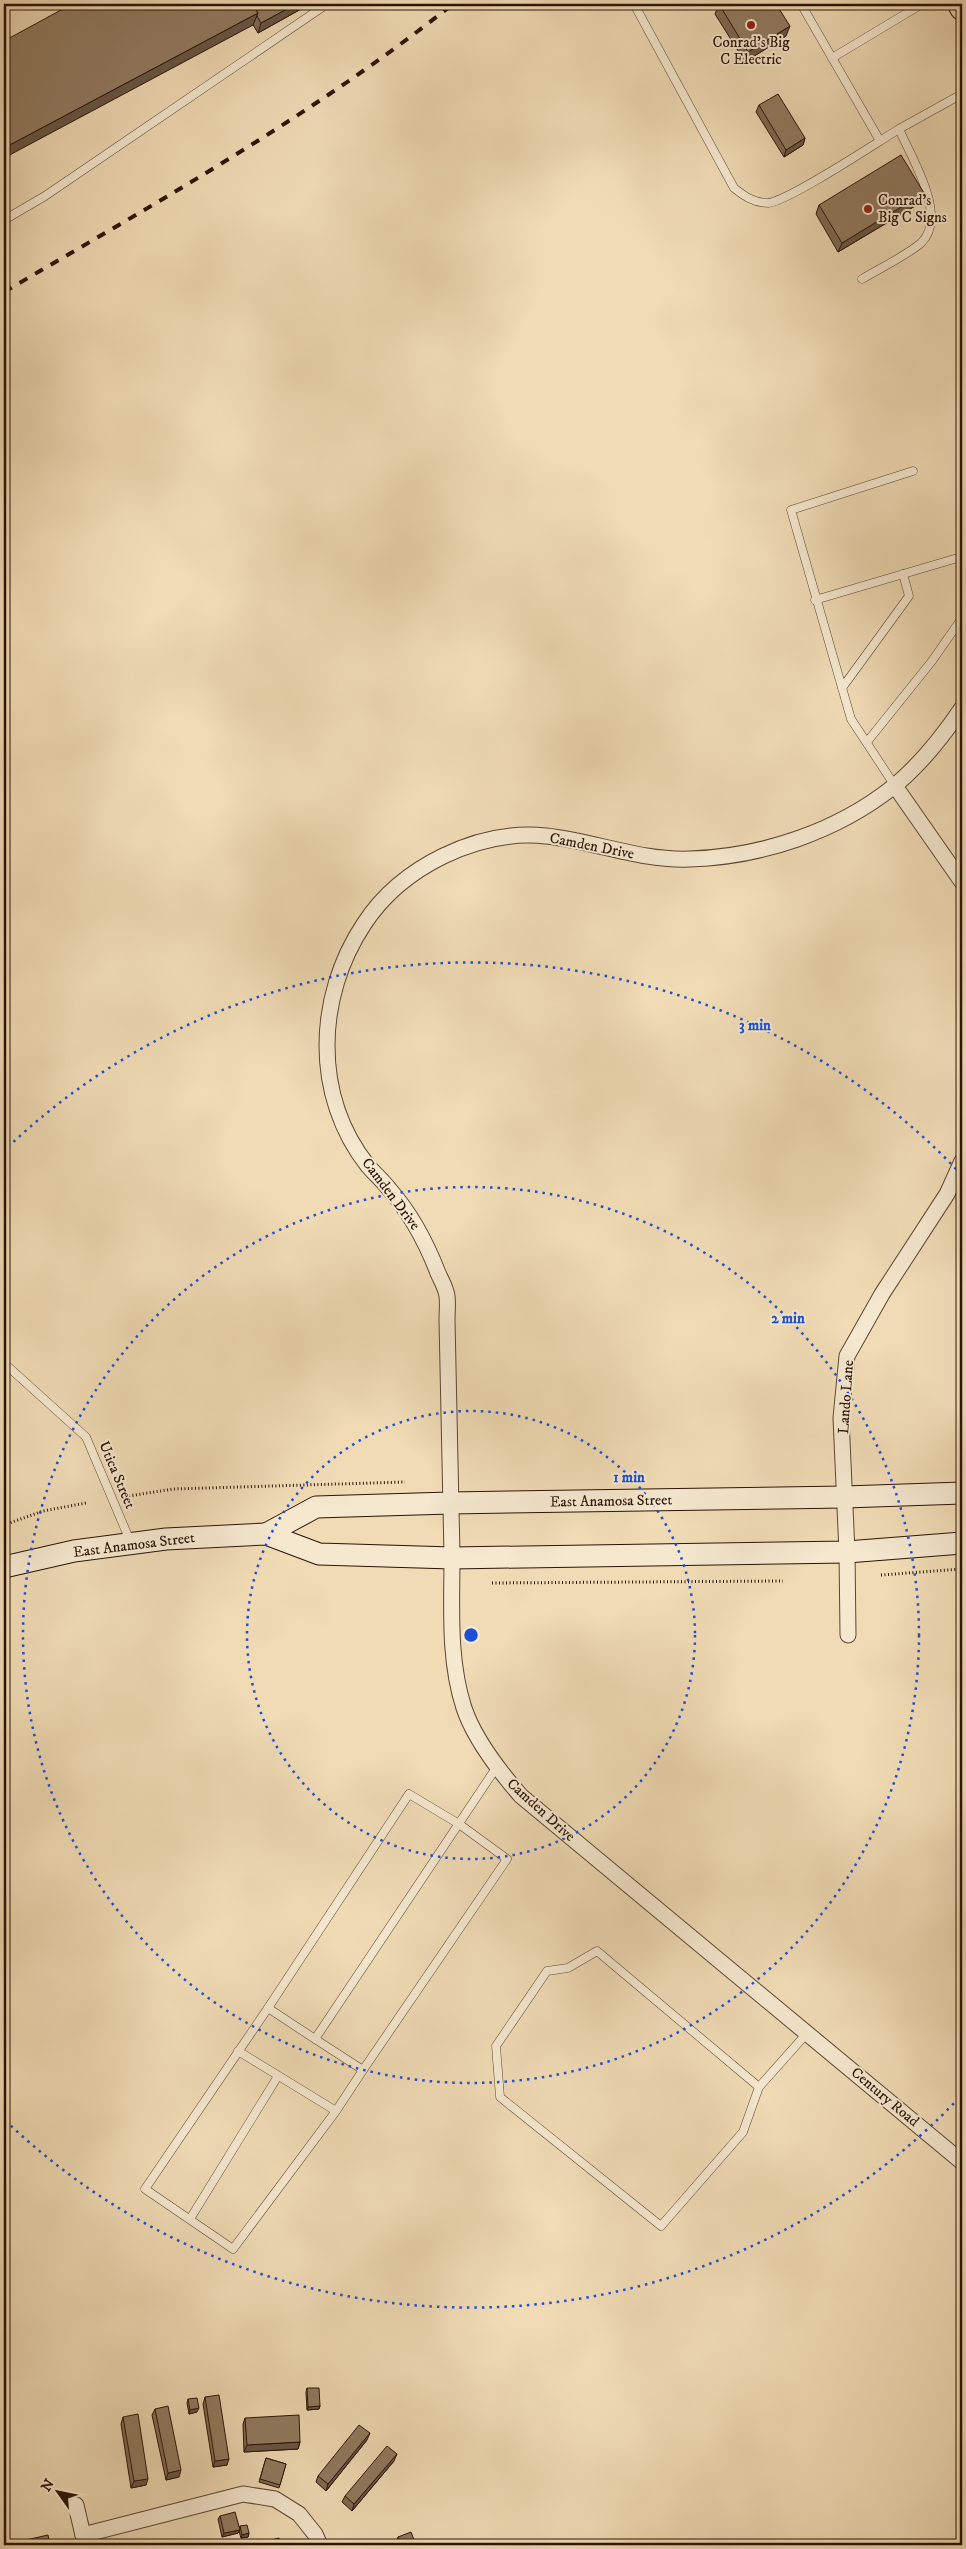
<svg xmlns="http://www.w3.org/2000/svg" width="966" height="2549" font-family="'IM FELL DW Pica',serif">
  <rect width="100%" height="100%" fill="#f0dbb5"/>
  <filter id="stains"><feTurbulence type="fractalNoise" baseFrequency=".004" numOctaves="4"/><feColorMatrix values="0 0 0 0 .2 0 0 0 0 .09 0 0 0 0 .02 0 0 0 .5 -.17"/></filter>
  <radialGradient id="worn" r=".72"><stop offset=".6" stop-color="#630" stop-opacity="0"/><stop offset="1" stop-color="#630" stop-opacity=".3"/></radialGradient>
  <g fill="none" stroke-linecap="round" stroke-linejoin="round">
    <!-- lane casing -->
    <g stroke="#5c4632" stroke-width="9">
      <g id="lane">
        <path d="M634,4L734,188C744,196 754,203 768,203C789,201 876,143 899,129"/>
        <path d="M801,4L880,141"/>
        <path d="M832,58L922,4"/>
        <path d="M4,220L45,196L327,4"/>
        <path d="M862,279C880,268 906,256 921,243C949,217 911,157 899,129L962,94"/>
        <path d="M815,600L961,557L962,560"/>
        <path d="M842,688L909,596L903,574"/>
        <path d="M867,742L932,661L962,618"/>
        <path d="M895,786L851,719L791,510L913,471"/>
        <path d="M4,1363L86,1437L131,1543"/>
        <path d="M268,2008L409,1794L459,1824L507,1859L363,2070"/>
        <path d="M315,2039L363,2070L336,2111"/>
        <path d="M238,2051L336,2111L233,2249L145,2189L268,2008L315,2039L496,1768"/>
        <path d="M759,2087L743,2132L661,2226L500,2097L496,2046L547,1971L568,1968L597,1951L759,2087L808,2032"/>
        <path d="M190,2219L278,2076"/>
      </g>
    </g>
    <!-- street casing -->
    <g stroke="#5c4632" stroke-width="17">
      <g id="street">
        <path d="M962,708C943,736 919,766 893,787C836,832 761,857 690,859C640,861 594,841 546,836C478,829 401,867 364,924C316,996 312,1095 368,1166C375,1174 383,1181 390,1190C412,1215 426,1242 438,1273C441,1280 446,1288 447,1296C448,1304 447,1313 447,1320C449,1399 451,1477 452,1555C452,1606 448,1659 464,1708C474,1738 501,1773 521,1796L962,2162"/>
        <path d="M895,786L962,882"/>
        <path d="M848,1635L847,1552L841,1418L847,1356L882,1294L947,1194L962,1161"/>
        <path d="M76,2505L85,2544"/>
        <path d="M83,2535L243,2494L275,2499L299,2514L315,2534L320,2545"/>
      </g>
    </g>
    <!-- secondary casing -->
    <g stroke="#2a1406" stroke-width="23">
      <g id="secondary">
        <path d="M266,1534L316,1507L450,1503L845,1497L962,1493"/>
        <path d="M4,1567L74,1551L166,1539L266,1534L319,1554L452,1558L847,1552L962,1543"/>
      </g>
    </g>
    <!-- primary casing -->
    <g stroke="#2a1406" stroke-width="26">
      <path id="primary" d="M960,4L962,8"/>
    </g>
    <!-- path -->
    <g stroke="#2a1406" stroke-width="3" stroke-dasharray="1 2.5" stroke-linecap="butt">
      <path d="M129,1496L173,1489L405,1482"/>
      <path d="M4,1525L43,1511L86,1503"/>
      <path d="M881,1575L962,1569"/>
      <path d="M492,1583L783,1581"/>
    </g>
    <!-- lane -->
    <use href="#lane" stroke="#f5e8cf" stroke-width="8"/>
    <!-- street -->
    <use href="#street" stroke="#f5e8cf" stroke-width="15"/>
    <!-- secondary -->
    <use href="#secondary" stroke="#f5e8cf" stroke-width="21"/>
    <!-- primary -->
    <use href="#primary" stroke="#f0dbb5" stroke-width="24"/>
    <!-- rail -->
    <path stroke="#2a1406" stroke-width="4" stroke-dasharray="9 9" stroke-linecap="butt" d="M4,292C158,202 313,115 453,4"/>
  </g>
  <!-- wall -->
  <g fill="#7d6a53" stroke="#2a1406">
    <path d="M72,4H310L258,33L253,25Z"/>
    <path d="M719,4L786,36L745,62L715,14Z"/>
    <path d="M759,105L805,138L803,145L784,157L756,112Z"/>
    <path d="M924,193L920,203L838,252L816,214L819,205Z"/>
    <path d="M307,2388L320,2406L319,2409L307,2410L306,2392Z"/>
    <path d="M205,2397L227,2465L213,2467L203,2404Z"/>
    <path d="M188,2399L197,2412L189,2414L187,2403Z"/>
    <path d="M155,2409L179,2477L166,2480L152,2415Z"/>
    <path d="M123,2417L146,2485L131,2488L121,2424Z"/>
    <path d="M245,2418L300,2442L298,2449L244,2452L243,2424Z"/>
    <path d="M367,2440L326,2491L316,2482L318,2476Z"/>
    <path d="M266,2458L286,2464L279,2488L259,2482Z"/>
    <path d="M394,2461L352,2511L342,2502L345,2496Z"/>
    <path d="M220,2516L239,2528L240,2526L249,2533L248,2537L241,2538L239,2531L238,2533L222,2537L218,2519Z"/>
    <path d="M398,2537L414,2540L413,2543L408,2545H399L397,2540Z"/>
  </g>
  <!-- shaded-wall -->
  <g fill="#665644" stroke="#2a1406">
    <path d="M296,4H310L258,33L261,23Z"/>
    <path d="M258,13L253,25L4,158V148Z"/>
    <path d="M790,26L786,36L745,62L748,52Z"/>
    <path d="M805,138L803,145L784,157L786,150Z"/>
    <path d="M924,193L920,203L838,252L842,243Z"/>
    <path d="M320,2406L319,2409L307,2410L308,2407Z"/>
    <path d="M199,2408L197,2412L189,2414L190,2410Z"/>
    <path d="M370,2433L367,2440L326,2491L328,2484Z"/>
    <path d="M300,2442L298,2449L244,2452L247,2445Z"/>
    <path d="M397,2454L394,2461L352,2511L354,2504Z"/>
    <path d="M229,2459L227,2465L213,2467L215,2461Z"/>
    <path d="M181,2470L179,2477L166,2480L168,2473Z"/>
    <path d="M148,2479L146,2485L131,2488L134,2481Z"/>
    <path d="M240,2530L238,2533L222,2537L224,2533Z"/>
    <path d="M249,2533L248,2537L241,2538L242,2535Z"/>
    <path d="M414,2540L413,2543L408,2545H401Z"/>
  </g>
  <!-- building -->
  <g fill="#917b61" stroke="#2a1406">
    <path d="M72,4H253L258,13L4,148V41Z"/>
    <path d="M253,4H296L261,23L257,16L258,13Z"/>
    <path d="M719,4H776L790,26L748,52Z"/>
    <path d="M778,94L805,138L786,150L759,105Z"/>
    <path d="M901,155L924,193L842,243L819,205Z"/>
    <path d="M307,2388H319L320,2406L308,2407Z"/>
    <path d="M219,2395L229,2459L215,2461L205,2397Z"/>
    <path d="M197,2398L199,2408L190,2410L188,2399Z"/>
    <path d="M168,2406L181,2470L168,2473L155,2409Z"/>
    <path d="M138,2414L148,2479L134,2481L123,2417Z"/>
    <path d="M299,2415L300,2442L247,2445L245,2418Z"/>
    <path d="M359,2425L370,2433L328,2484L318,2476Z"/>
    <path d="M387,2446L397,2454L354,2504L345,2496Z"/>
    <path d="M266,2458L286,2464L280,2485L260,2479Z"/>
    <path d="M235,2512L240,2530L224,2533L220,2516Z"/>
    <path d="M247,2525L249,2533L242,2535L240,2526Z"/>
    <path d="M411,2532L414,2540L401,2545L398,2537Z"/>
    <path d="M48,2535L50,2545H4Z"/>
    <path d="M279,2538L280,2545H265L264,2542Z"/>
    <path d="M242,2542L243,2545H229Z"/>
  </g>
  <!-- distance rings -->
  <g fill="none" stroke="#1d4ed8" stroke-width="2.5" stroke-dasharray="2.5 5">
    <circle cx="471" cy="1635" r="224"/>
    <circle cx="471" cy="1635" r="448"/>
    <path d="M959 2098A673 673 0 0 1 8 2123M8 1147A673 673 0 0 1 959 1172"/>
  </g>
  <!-- markers -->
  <g fill="#8f2418" stroke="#f5e8cf" stroke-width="2">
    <circle cx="751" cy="25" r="5"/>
    <circle cx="868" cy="209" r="5"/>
  </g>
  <g text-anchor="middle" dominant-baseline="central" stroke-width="4" stroke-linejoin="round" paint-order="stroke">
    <!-- poi labels -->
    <g font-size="15" fill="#2a1406" stroke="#f5e8cf">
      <text x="751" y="42">Conrad's Big<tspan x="751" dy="17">C Electric</tspan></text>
      <text x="878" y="200" text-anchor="start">Conrad's<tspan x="878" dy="17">Big C Signs</tspan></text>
    </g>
    <!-- street labels -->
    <g font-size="15" fill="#2a1406" stroke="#f5e8cf">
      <text transform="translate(592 846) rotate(11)">Camden Drive</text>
      <text transform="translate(391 1194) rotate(53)">Camden Drive</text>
      <text transform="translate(846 1397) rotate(-86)">Lando Lane</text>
      <text transform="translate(117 1475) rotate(67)">Utica Street</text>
      <text transform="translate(611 1501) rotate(-1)">East Anamosa Street</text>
      <text transform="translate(134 1545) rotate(-7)">East Anamosa Street</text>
      <text transform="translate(541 1810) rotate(42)">Camden Drive</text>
      <text transform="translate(885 2097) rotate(40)">Century Road</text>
    </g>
  </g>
  <circle cx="471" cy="1635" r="8" fill="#1d4ed8" stroke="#f5e8cf" stroke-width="2.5"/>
  <g font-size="15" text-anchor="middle" font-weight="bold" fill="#1d4ed8" stroke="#f5e8cf" stroke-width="4" stroke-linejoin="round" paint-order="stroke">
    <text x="755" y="1030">3 min</text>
    <text x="788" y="1323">2 min</text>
    <text x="629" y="1482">1 min</text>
  </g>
  <!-- margin -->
  <rect width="966" height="2549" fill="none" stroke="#f0dbb5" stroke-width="20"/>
  <rect x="5" y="5" width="956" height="2539" fill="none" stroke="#2a1406" stroke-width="2.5"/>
  <rect x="10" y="10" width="946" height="2529" fill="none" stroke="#2a1406"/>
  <!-- north arrow -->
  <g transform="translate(58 2492) rotate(303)" stroke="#f5e8cf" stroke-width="4" paint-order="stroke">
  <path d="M0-4L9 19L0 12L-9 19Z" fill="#2a1406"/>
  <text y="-8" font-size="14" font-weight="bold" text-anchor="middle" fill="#2a1406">N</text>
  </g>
  <rect width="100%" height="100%" filter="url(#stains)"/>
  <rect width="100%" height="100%" fill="url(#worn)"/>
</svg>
